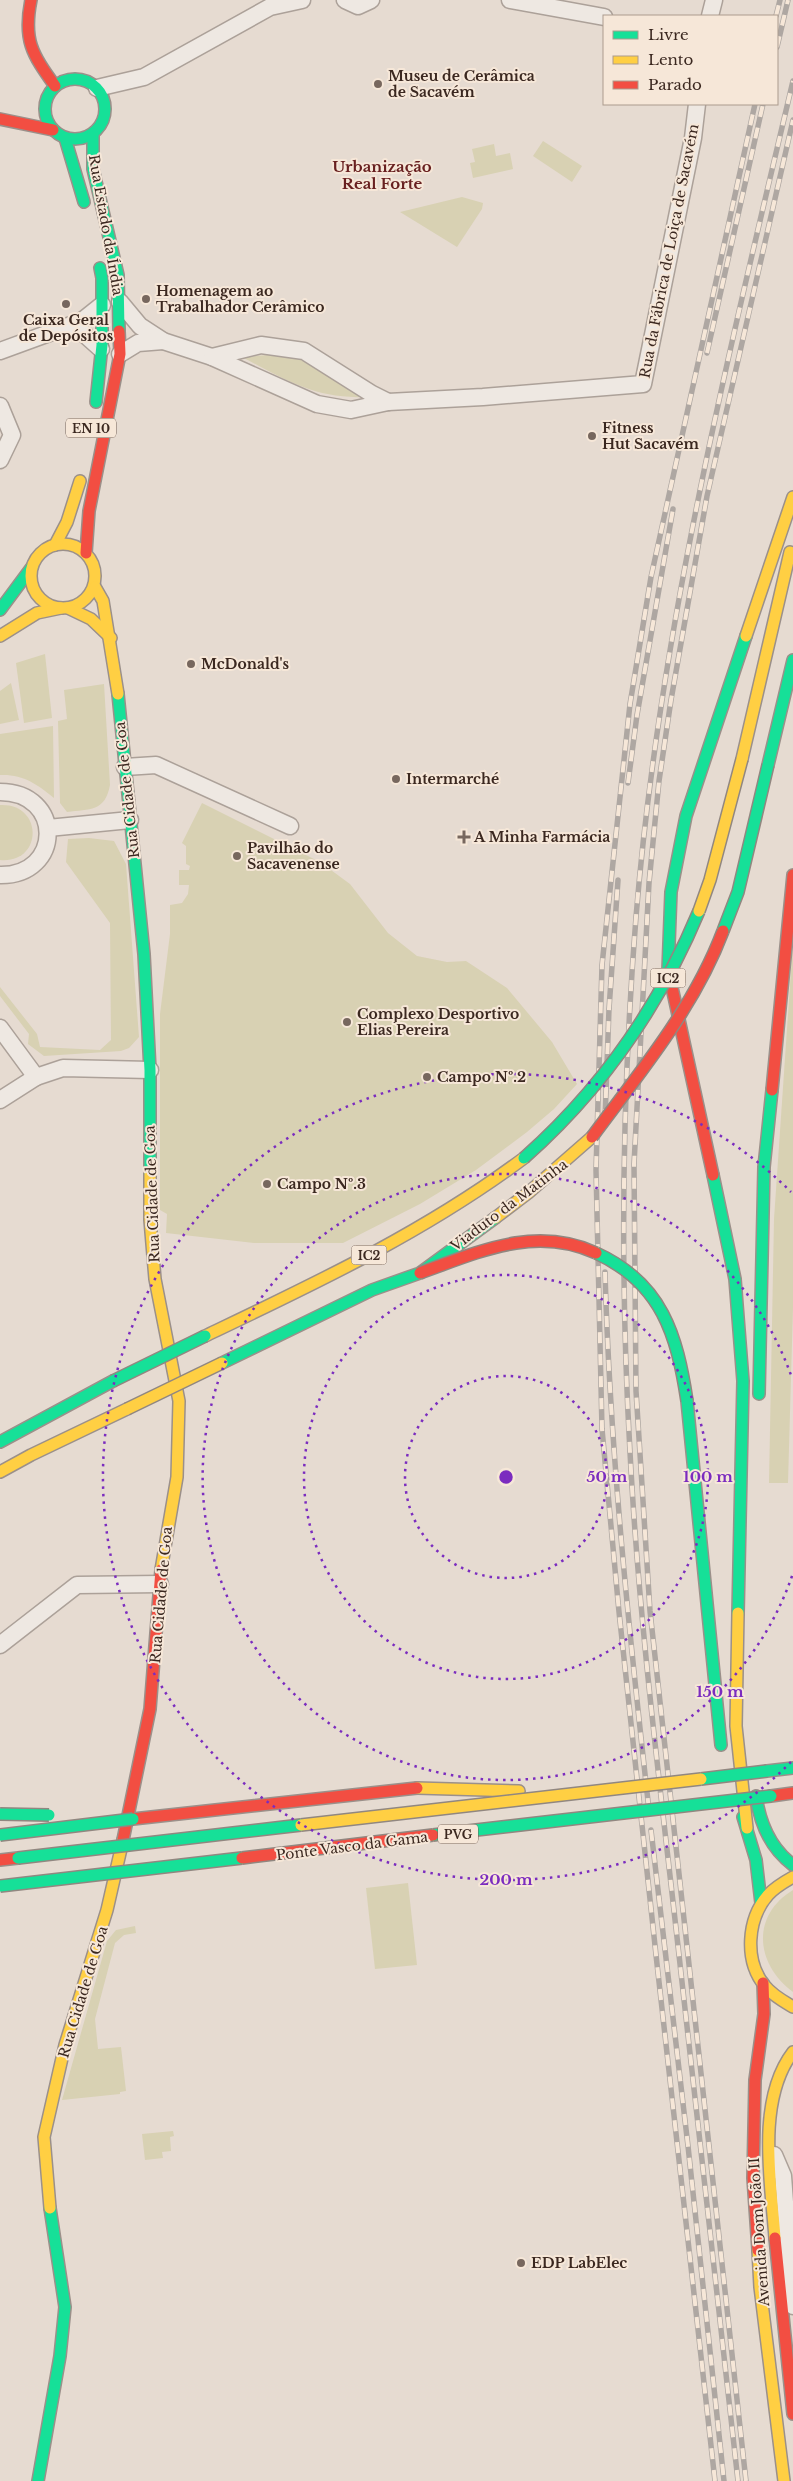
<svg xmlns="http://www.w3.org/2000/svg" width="793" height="2481" font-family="'Libre Baskerville',serif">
  <rect width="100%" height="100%" fill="#e6dbd1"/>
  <!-- green -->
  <g fill="#d8d1b3">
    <path d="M543,141L582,166L572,182L533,156Z"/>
    <path d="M494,144L496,156L510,153L513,169L473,178L470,163L475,162L472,149Z"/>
    <path d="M462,197L483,203L482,209L457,247L400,212Z"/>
    <path d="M283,354L306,359L364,397C315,399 284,379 242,357Z"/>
    <path d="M45,654L52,718L24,723L16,663Z"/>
    <path d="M11,683L19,720L0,724V691Z"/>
    <path d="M104,684L110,785C105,812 90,809 67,812L60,803L58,721L67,719L64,690Z"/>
    <path d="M53,726L54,798C37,784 23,774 0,775V734Z"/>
    <path d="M202,803L320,862L350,884L388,933L417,956L447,962L466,961L507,988L552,1042L577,1084L554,1109L527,1132L476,1170L420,1204L343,1243H254L166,1233L167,1214L160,1210V1014L170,934V905L182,903L188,894L189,885H179V870H189L190,866L186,864V846L182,843Z"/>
    <path d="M0,805C44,803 43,864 0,860Z"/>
    <path d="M89,838L114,841L126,864L139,1037L129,1048L121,1051L44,1056L28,1044L29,1034L0,996V987L37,1034L40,1047L100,1050L111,1040L110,923L66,862L68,839Z"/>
    <path d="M793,941V1307L788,1483H769L774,1219Z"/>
    <path d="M408,1883L417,1965L375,1969L366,1888Z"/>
    <path d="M793,1890V1992C756,1965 750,1916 793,1890Z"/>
    <path d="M135,1926L136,1933L124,1935L115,1943L95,2019L98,2049L121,2047L126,2091L120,2092V2094L62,2100L107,1941L116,1930Z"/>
    <path d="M173,2131L174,2136L170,2137L171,2151L162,2152L163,2158L145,2160L142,2134Z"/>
  </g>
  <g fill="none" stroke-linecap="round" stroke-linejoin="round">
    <!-- street casing -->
    <g stroke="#aca199" stroke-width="19">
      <g id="street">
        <path d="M345,0L358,6L371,0"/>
        <path d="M510,0L604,17"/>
        <path d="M710,16L714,0"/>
        <path d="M97,88L144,77L270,7L302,0"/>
        <path d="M120,302L140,326L163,341L212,357L317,404L351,410L388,402L483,397L643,384L693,138L697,104"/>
        <path d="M65,328L82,332L101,349"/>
        <path d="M0,351L82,321L102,305"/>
        <path d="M120,354L138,343L163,341"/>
        <path d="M212,357L261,345L304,351L372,394L388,402"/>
        <path d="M0,406L12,435L0,460"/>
        <path d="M125,767L156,765L290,826"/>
        <path d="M0,792C64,792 63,876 0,875"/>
        <path d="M48,828L130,820"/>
        <path d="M0,1028L36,1077"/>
        <path d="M0,1100L36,1077L63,1068L150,1070"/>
        <path d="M0,1645L77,1585L160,1584"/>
        <path d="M774,2155L783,2176L793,2306"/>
      </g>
    </g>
    <!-- fast casing -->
    <g stroke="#9b908a" stroke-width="14">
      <g id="fast">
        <circle cx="75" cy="109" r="30"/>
        <path d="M93,134V169L118,275L119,331"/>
        <path d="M65,138L84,202"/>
        <path d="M96,402L102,345V278L100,268"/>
        <path d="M0,610L32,567"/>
        <path d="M118,694L144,954L150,1070V1173"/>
        <path d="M768,765L793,660"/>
        <path d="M671,983L668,970L671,892L686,816L746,636"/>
        <path d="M713,1175L735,1279L743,1381L738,1613"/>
        <path d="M222,1363L372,1290L420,1273L495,1218"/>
        <path d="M759,1394L764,1167L772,1090"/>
        <path d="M687,1401L721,1745"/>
        <path d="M0,1442L113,1381"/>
        <path d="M767,1771L793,1768"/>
        <path d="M756,1796C760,1824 770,1848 793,1865"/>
        <path d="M743,1817L756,1860L761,1903"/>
        <path d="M38,2481L60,2356L65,2307L50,2208"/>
      </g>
    </g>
    <!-- slow casing -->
    <g stroke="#9b908a" stroke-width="14">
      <g id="slow">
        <circle cx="63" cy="576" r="32"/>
        <path d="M55,545L67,522L80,481"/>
        <path d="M95,587L103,601L118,694"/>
        <path d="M68,608L91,619L111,638"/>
        <path d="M0,636L37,613L61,608"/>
        <path d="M746,636L793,497"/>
        <path d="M742,759L790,552"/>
        <path d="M150,1173V1220L155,1279L179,1401L177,1477L161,1570"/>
        <path d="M495,1218L528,1193L592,1137"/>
        <path d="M205,1336C316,1283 425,1232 524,1158"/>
        <path d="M0,1472L31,1455L127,1409"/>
        <path d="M738,1613L736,1726L747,1828"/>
        <path d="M417,1788L519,1791"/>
        <path d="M793,1877C784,1882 775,1887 768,1895C747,1919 744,1961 765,1986C772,1995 783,2001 793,2007"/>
        <path d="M50,2208L44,2137L65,2045L107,1910L123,1840"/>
        <path d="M775,2238C771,2182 756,2100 793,2052"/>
        <path d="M758,2250L760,2287L784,2481"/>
      </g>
    </g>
    <!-- jam casing -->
    <g stroke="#9b908a" stroke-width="14">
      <g id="jam">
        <path d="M31,0C23,40 32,54 55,86"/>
        <path d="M0,119L53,130"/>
        <path d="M86,553L89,511L120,354L119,331"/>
        <path d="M671,983L713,1175"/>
        <path d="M772,1090L793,875"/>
        <path d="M771,1796L793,1793"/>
        <path d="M133,1819L417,1788"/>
        <path d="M123,1840L150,1709L161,1570"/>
        <path d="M0,1860L18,1858"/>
        <path d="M775,2238L793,2414"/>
        <path d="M758,2250L753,2178L755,2080L764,2014L763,1983"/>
      </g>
    </g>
    <!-- street -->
    <use href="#street" stroke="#eee8e2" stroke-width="16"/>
    <!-- fast -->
    <use href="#fast" stroke="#16e098" stroke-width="11"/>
    <!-- slow -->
    <use href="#slow" stroke="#ffcf43" stroke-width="11"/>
    <!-- jam -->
    <use href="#jam" stroke="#f24e42" stroke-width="11"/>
    <!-- rail casing -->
    <g stroke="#aea7a2" stroke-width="5.5">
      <g id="rail">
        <path d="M776,16L780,0"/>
        <path d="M777,47L788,0"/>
        <path d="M707,353L763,104"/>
        <path d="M628,783L637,715L673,509"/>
        <path d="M605,1120L609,1009L618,880"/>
        <path d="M605,1272C610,1452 629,1631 649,1810"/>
        <path d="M651,1830L688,2146L724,2481"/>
        <path d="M715,2481L657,1964L619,1612L602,1429L596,1170L602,965L630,704L651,577L755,104"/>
        <path d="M738,2481C719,2312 700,2142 681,1973C662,1800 639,1627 630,1452C620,1276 622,1094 636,917C659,634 728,357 793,81"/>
        <path d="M746,2481L650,1611L636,1391L634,1164L649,883L659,781L671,700L707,496L793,120"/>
      </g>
    </g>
    <!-- rail -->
    <use href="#rail" stroke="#f6e7d8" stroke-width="4" stroke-dasharray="11" stroke-linecap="butt"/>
    <!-- fast-bridge casing -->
    <g stroke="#918780" stroke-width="14" stroke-linecap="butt">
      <g id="fast-bridge">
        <path d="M723,931L738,892L768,765"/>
        <path d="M524,1158C602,1089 659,1007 699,911"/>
        <path d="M596,1253C662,1283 677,1335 687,1401"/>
        <path d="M113,1381L205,1336"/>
        <path d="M701,1779L767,1771"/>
        <path d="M0,1814L49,1815"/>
        <path d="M0,1835L133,1819"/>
        <path d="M433,1835L771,1796"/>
        <path d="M18,1858L301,1825"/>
        <path d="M0,1886L242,1858"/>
      </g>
    </g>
    <!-- slow-bridge casing -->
    <g stroke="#918780" stroke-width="14" stroke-linecap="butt">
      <g id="slow-bridge">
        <path d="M699,911L710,880L742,759"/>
        <path d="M127,1409L222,1363"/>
        <path d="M301,1825L701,1779"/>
      </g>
    </g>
    <!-- jam-bridge casing -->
    <g stroke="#918780" stroke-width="14" stroke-linecap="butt">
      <g id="jam-bridge">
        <path d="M592,1137C640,1072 694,1008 723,931"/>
        <path d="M420,1273C478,1252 535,1225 596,1253"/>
        <path d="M242,1858L433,1835"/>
      </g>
    </g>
    <!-- fast-bridge -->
    <use href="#fast-bridge" stroke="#16e098" stroke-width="11"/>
    <!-- slow-bridge -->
    <use href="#slow-bridge" stroke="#ffcf43" stroke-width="11"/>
    <!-- jam-bridge -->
    <use href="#jam-bridge" stroke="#f24e42" stroke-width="11"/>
  </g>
  <!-- distance rings -->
  <g fill="none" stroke="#7b2cbf" stroke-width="2.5" stroke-dasharray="2.5 5">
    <circle cx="506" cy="1477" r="101"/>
    <circle cx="506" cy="1477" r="202"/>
    <path d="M792 1576A303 303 0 1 1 792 1378"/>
    <path d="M791 1762A403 403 0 1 1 791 1192"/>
  </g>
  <!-- markers -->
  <g fill="#77675e" stroke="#f6e7d8" stroke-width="2">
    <circle cx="378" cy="84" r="5"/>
    <circle cx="146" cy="299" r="5"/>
    <circle cx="66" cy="304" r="5"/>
    <circle cx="592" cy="436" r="5"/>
    <circle cx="191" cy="664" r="5"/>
    <circle cx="396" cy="779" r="5"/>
    <path d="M461.5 829.5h5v5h5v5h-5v5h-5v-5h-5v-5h5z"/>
    <circle cx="237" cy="856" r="5"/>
    <circle cx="347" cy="1022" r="5"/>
    <circle cx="427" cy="1077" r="5"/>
    <circle cx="267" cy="1184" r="5"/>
    <circle cx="521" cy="2263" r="5"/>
  </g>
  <g text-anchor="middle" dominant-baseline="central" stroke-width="4" stroke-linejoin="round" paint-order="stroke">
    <!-- shield labels -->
    <g fill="#f6e7d8" stroke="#736157" stroke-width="1">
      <rect x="66" y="418.5" width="50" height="19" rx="4"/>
      <rect x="650.5" y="968.5" width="35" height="19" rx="4"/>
      <rect x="351.5" y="1245.5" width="35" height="19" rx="4"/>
      <rect x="438" y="1824.5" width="40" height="19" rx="4"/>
    </g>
    <g font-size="12" font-weight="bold" fill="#3b2820">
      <text x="91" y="428">EN 10</text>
      <text x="668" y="978">IC2</text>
      <text x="369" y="1255">IC2</text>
      <text x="458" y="1834">PVG</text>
    </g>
    <!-- poi labels -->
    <g font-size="14" font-weight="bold" fill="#3b2820" stroke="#f6e7d8" text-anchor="start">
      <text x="388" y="76">Museu de Cerâmica<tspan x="388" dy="16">de Sacavém</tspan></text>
      <text x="156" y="291">Homenagem ao<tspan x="156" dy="16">Trabalhador Cerâmico</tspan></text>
      <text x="66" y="320" text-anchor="middle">Caixa Geral<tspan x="66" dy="16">de Depósitos</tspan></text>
      <text x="602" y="428">Fitness<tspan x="602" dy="16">Hut Sacavém</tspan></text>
      <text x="201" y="664">McDonald's</text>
      <text x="406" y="779">Intermarché</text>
      <text x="474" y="837">A Minha Farmácia</text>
      <text x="247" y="848">Pavilhão do<tspan x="247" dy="16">Sacavenense</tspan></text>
      <text x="357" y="1014">Complexo Desportivo<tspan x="357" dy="16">Elias Pereira</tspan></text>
      <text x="437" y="1077">Campo Nº.2</text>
      <text x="277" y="1184">Campo Nº.3</text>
      <text x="531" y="2263">EDP LabElec</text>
    </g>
    <!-- street labels -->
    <g font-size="14" fill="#3b2820" stroke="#f6e7d8">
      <text transform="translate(106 225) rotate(80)">Rua Estado da Índia</text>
      <text transform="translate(669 251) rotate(-79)">Rua da Fábrica de Loiça de Sacavém</text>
      <text transform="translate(127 790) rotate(-96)">Rua Cidade de Goa</text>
      <text transform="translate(152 1194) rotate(-92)">Rua Cidade de Goa</text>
      <text transform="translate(509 1205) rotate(-37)">Viaduto da Matinha</text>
      <text transform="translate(161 1595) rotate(-85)">Rua Cidade de Goa</text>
      <text transform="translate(352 1846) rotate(-7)">Ponte Vasco da Gama</text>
      <text transform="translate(83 1992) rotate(-73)">Rua Cidade de Goa</text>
      <text transform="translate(759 2232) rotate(-94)">Avenida Dom João II</text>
    </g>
    <!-- neighbourhood labels -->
    <g font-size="15" font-weight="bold" fill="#682020" stroke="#f6e7d8">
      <text x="382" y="166">Urbanização<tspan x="382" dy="17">Real Forte</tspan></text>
    </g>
  </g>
  <circle cx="506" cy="1477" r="8" fill="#7b2cbf" stroke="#f6e7d8" stroke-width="2.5"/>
  <g font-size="15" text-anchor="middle" font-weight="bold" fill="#7b2cbf" stroke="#f6e7d8" stroke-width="4" stroke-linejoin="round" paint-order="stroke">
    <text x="607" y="1482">50 m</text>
    <text x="708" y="1482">100 m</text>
    <text x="720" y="1697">150 m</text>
    <text x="506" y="1885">200 m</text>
  </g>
  <!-- legend -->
  <rect x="603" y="15" width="175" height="90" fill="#f6e7d8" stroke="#ab9b8e"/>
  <rect x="613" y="31" width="25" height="8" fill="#16e098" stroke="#ab9b8e"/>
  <text x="648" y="40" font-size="15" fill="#3b2820">Livre</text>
  <rect x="613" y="56" width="25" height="8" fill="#ffcf43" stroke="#ab9b8e"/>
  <text x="648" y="65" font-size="15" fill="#3b2820">Lento</text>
  <rect x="613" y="81" width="25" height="8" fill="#f24e42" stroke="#ab9b8e"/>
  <text x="648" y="90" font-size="15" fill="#3b2820">Parado</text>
</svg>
